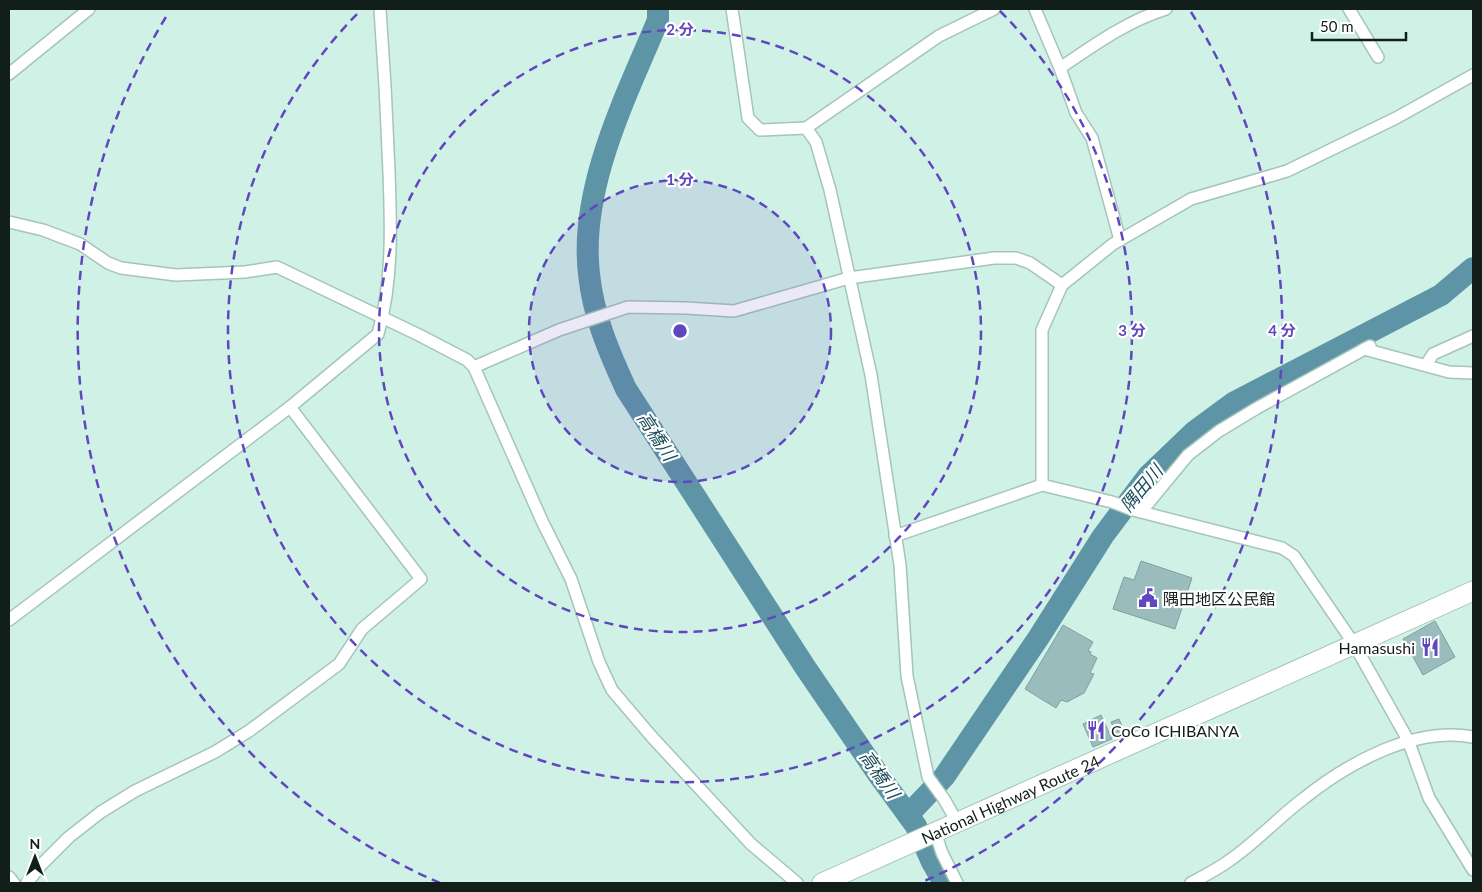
<svg xmlns="http://www.w3.org/2000/svg" width="1482" height="892" font-family="Lato,'Noto Sans JP',sans-serif">
  <rect width="100%" height="100%" fill="#d0f1e6"/>
  <g fill="none" stroke-linecap="round" stroke-linejoin="round">
    <!-- river -->
    <g stroke="#5d95a6" stroke-width="22">
      <path d="M658,9V20C626,97 579,188 589,274C593,315 609,352 626,389L805,667L878,774L916,826L932,862L944,883"/>
      <path d="M908,815L944,777L1039,637L1103,536L1148,476L1195,431L1233,403L1441,295L1473,268"/>
    </g>
  </g>
  <!-- building -->
  <g fill="#9abcbc" stroke="#7fa0a0">
    <path d="M1141,561L1192,578L1175,629L1113,609L1124,577L1134,580Z"/>
    <path d="M1435,621L1455,657L1423,675L1403,639Z"/>
    <path d="M1063,625L1093,642L1088,651L1091,652L1090,654L1097,658L1090,673L1094,674L1084,693L1067,702L1061,700L1056,708L1025,689Z"/>
    <path d="M1101,715L1112,739L1093,747L1083,724Z"/>
    <path d="M1119,719L1125,733L1117,736L1111,722Z"/>
  </g>
  <g fill="none" stroke-linecap="round" stroke-linejoin="round">
    <!-- minor casing -->
    <g stroke="#a5c4ba" stroke-width="14">
      <g id="minor">
        <path d="M732,9L748,118L760,130L806,128L816,142L830,190L871,375L900,565L907,676L928,777L944,799L957,822"/>
        <path d="M1035,9L1060,68C1094,45 1127,21 1166,9"/>
        <path d="M1349,9L1378,57"/>
        <path d="M1060,68L1076,113L1092,138L1120,240"/>
        <path d="M9,74L89,9"/>
        <path d="M806,128L939,36L994,9"/>
        <path d="M9,222L43,230L80,244L108,263L121,268L176,275L245,272L277,267L419,335L467,360L474,367L542,521L571,579L599,662L612,690L652,737L751,844L797,883"/>
        <path d="M1364,349L1449,372L1473,373"/>
        <path d="M1426,365L1433,354L1473,336"/>
        <path d="M474,367L559,330L628,307L686,308L734,311L849,278L994,258H1016L1030,263L1062,285"/>
        <path d="M1042,485V330L1062,285L1113,244L1191,199L1287,171L1396,118L1473,75"/>
        <path d="M1141,512L1188,455L1219,431L1257,408L1370,346"/>
        <path d="M895,536L1042,485L1112,502L1133,510L1282,548L1294,556L1354,644L1408,740L1429,798L1473,870"/>
        <path d="M9,620L290,407L378,334C393,281 391,226 389,172C387,117 384,63 380,9"/>
        <path d="M935,832L942,853L957,883"/>
        <path d="M9,877L14,883"/>
        <path d="M27,883L41,865L69,837L101,812L135,791L215,752L249,731L339,664L362,629L421,579L290,407"/>
        <path d="M1191,883C1204,876 1218,869 1230,860C1256,842 1278,818 1303,799C1348,763 1414,726 1473,737"/>
      </g>
    </g>
    <!-- trunk casing -->
    <g stroke="#a5c4ba" stroke-width="21">
      <g id="trunk">
        <path id="s1" d="M822,883L1473,591"/>
      </g>
    </g>
    <!-- minor -->
    <use href="#minor" stroke="#fff" stroke-width="11"/>
    <!-- trunk -->
    <use href="#trunk" stroke="#fff" stroke-width="19"/>
  </g>
  <!-- distance rings -->
  <circle cx="680" cy="331" r="151" fill="#6047c0" fill-opacity=".12"/>
  <g fill="none" stroke="#6047c0" stroke-width="2.5" stroke-dasharray="9 6">
    <circle cx="680" cy="331" r="151"/>
    <circle cx="680" cy="331" r="301"/>
    <path d="M1000 11A452 452 0 1 1 360 11"/>
    <path d="M440 883A602 602 0 0 1 169 12M1191 12A602 602 0 0 1 920 883"/>
  </g>
  <!-- icons -->
  <defs>
    <g id="civic-bare" transform="scale(1.5)"><path d="M-.6-6.5H3V-4.5H.6V-3L4-1V1h2V6H-6V1h2V-1L-.6-3ZM-1.2 2.5V6h2.4V2.5Z" fill="#6047c0" stroke="#fff" stroke-width="2.5" paint-order="stroke"/></g>
    <g id="restaurant-bare" transform="scale(1.5)"><path d="M-5-6h1v4h1v-4h1v4h1v-4h1v5L-1.5 .5V6h-2V.5L-5-1ZM5-6V6H3V1.5H1.5Q1.5-4 5-6Z" fill="#6047c0" stroke="#fff" stroke-width="2.5" paint-order="stroke"/></g>
  </defs>
  <g fill-rule="evenodd">
    <use href="#civic-bare" x="1148" y="598"/>
    <use href="#restaurant-bare" x="1430" y="647"/>
    <use href="#restaurant-bare" x="1096" y="730"/>
  </g>
  <g text-anchor="middle" dominant-baseline="central" stroke-width="4.5" stroke-linejoin="round" paint-order="stroke">
    <!-- poi labels -->
    <g font-size="16" fill="#121e1a" stroke="#fff" text-anchor="start">
      <text x="1163" y="598">隅田地区公民館</text>
      <text x="1415" y="647" text-anchor="end">Hamasushi</text>
      <text x="1111" y="730">CoCo ICHIBANYA</text>
    </g>
    <!-- street labels -->
    <g font-size="16" fill="#121e1a" stroke="#fff">
      <text stroke="none"><textPath href="#s1" startOffset="206">National Highway Route 24</textPath></text>
    </g>
    <!-- water labels -->
    <g font-size="18" font-style="italic" fill="#1b4c5a" stroke="#fff">
      <text transform="translate(657 436) rotate(57)">高橋川</text>
      <text transform="translate(1141 488) rotate(-50)">隅田川</text>
      <text transform="translate(880 774) rotate(55)">高橋川</text>
    </g>
  </g>
  <circle cx="680" cy="331" r="8" fill="#6047c0" stroke="#fff" stroke-width="2.5"/>
  <g font-size="15" text-anchor="middle" font-weight="bold" fill="#6047c0" stroke="#fff" stroke-width="4.5" stroke-linejoin="round" paint-order="stroke">
    <text x="680" y="35">2 分</text>
    <text x="680" y="185">1 分</text>
    <text x="1132" y="336">3 分</text>
    <text x="1282" y="336">4 分</text>
  </g>
  <!-- border -->
  <rect width="1482" height="892" fill="none" stroke="#121e1a" stroke-width="20"/>
  <!-- north arrow -->
  <g transform="translate(35 857)" stroke="#ffffff" stroke-width="4" paint-order="stroke">
  <path d="M0-4L9 19L0 12L-9 19Z" fill="#121e1a"/>
  <text y="-8" font-size="14" font-weight="bold" text-anchor="middle" fill="#121e1a">N</text>
  </g>
  <!-- scale -->
  <path d="M1312 32v8h94v-8" fill="none" stroke="#121e1a" stroke-width="2.5"/>
  <text x="1320" y="32" font-size="15" fill="#121e1a" stroke="#ffffff" stroke-width="4" paint-order="stroke">50 m</text>
</svg>
